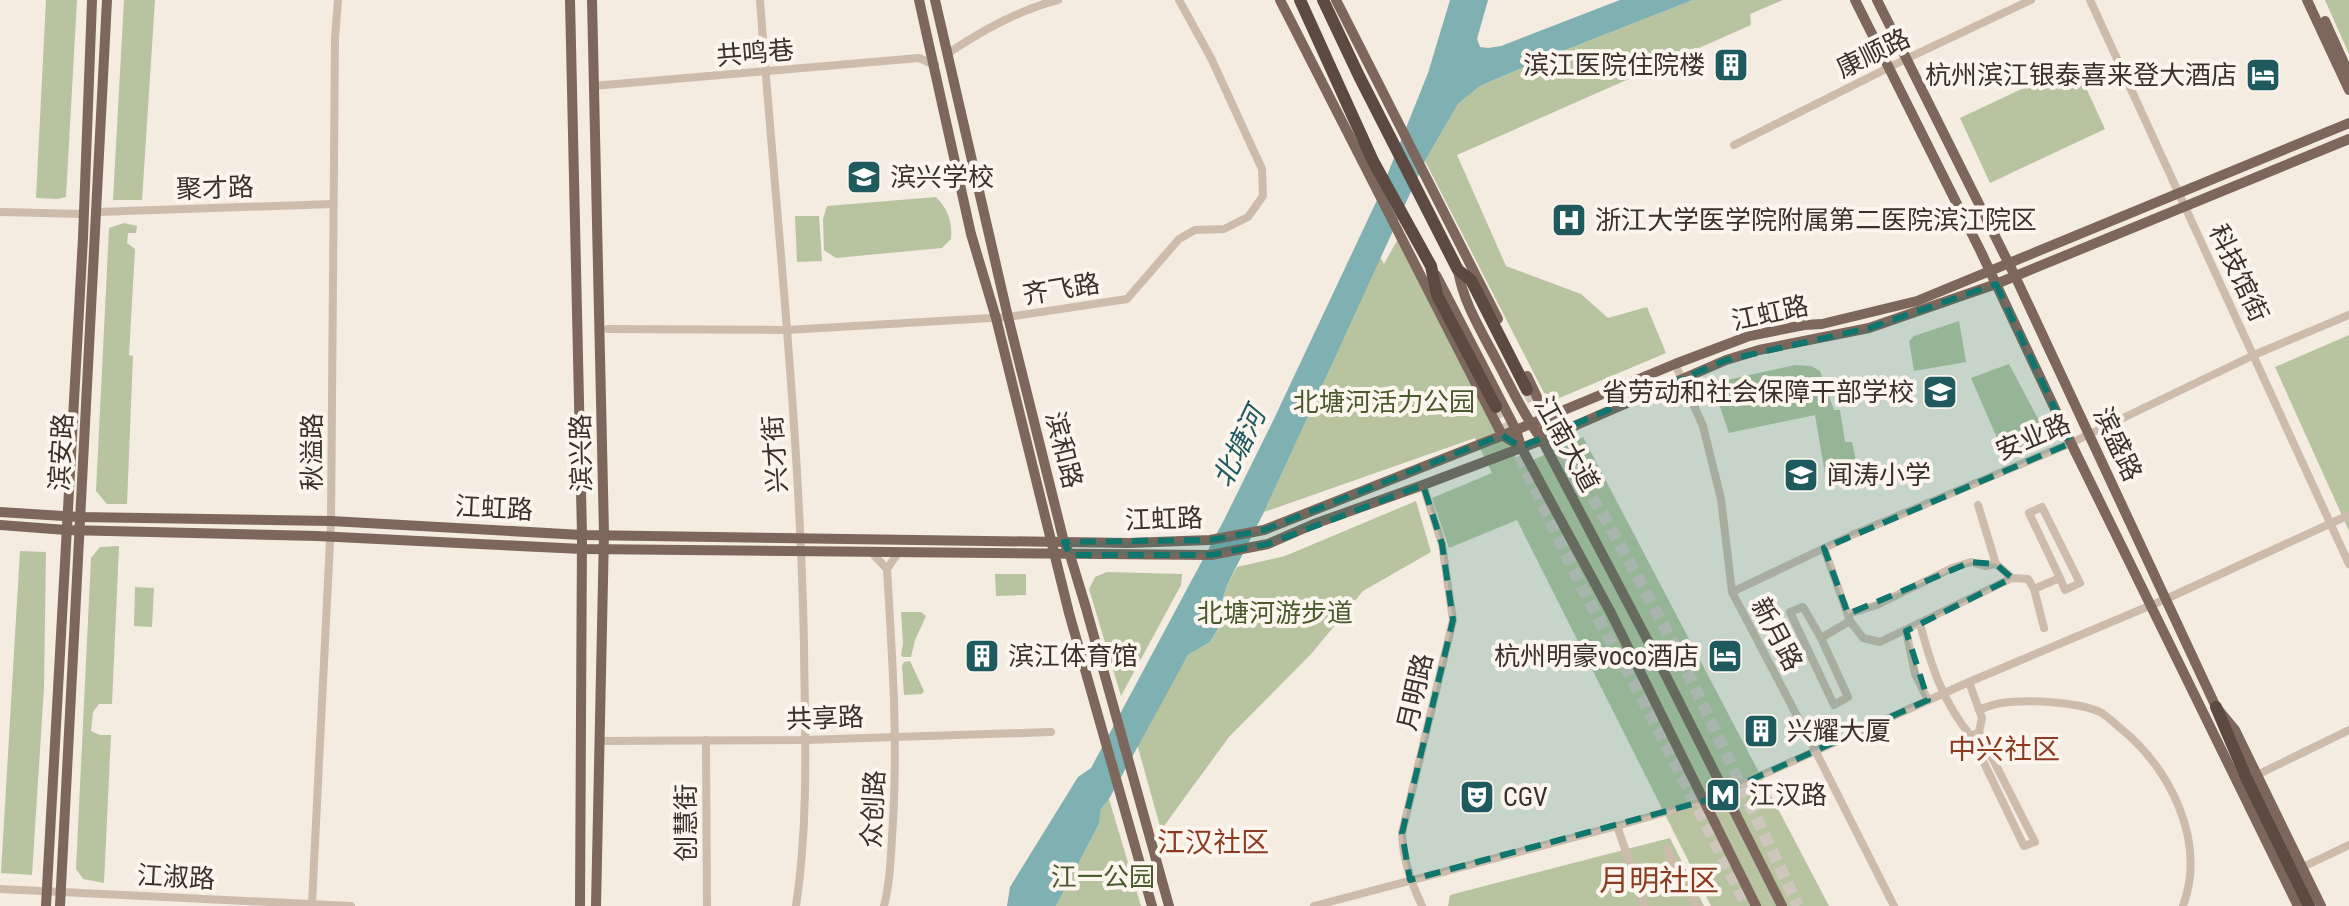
<svg xmlns="http://www.w3.org/2000/svg" width="2349" height="906" font-family="'Roboto Condensed','Noto Sans SC',sans-serif">
  <rect width="100%" height="100%" fill="#f4ebe1"/>
  <!-- green -->
  <g fill="#b8c4a0">
    <path d="M46,0H77L66,197L58,199L36,198Z"/>
    <path d="M124,0H155L142,200H113Z"/>
    <path d="M1693,0H1783L1750,14L1751,25L1457,155L1506,266L1581,294L1608,318L1647,307L1666,353L1557,399L1544,393L1425,161L1458,104L1480,86L1550,56Z"/>
    <path d="M2325,0H2349V54Z"/>
    <path d="M2075,64L2105,129L1990,183L1960,118Z"/>
    <path d="M936,197C949,211 952,221 951,239L942,248L836,258L824,250L823,219L827,206Z"/>
    <path d="M795,216H819L822,261L797,262Z"/>
    <path d="M124,223L137,226L136,233H128L127,243L135,249L129,355L133,356L127,504H107L96,491L109,228Z"/>
    <path d="M1400,235L1520,466L1583,437L1829,906H1711L1517,520L1449,548L1432,498L1492,473L1475,438L1264,512L1380,257L1384,264Z"/>
    <path d="M1959,321L1966,362L1914,371L1909,341L1914,336Z"/>
    <path d="M2349,335V531L2275,367Z"/>
    <path d="M2009,364L2045,432L2043,441L2005,456L1971,378Z"/>
    <path d="M1795,365L1811,366L1820,371L1834,410H1840L1845,442H1852L1859,474L1826,480L1815,415L1729,433L1715,392L1723,381Z"/>
    <path d="M1416,501L1431,552L1363,591L1312,653L1229,737L1161,830L1137,744L1188,655L1210,642L1221,625L1222,600L1227,585L1237,567L1285,556Z"/>
    <path d="M119,546L112,704H99L93,712L91,731L100,735H111L104,883L83,879L76,869L91,558L100,547Z"/>
    <path d="M20,551L46,552L44,688L32,875L1,873Z"/>
    <path d="M1107,572L1182,574L1181,585L1121,696L1089,589L1095,577Z"/>
    <path d="M995,574H1026V595L996,596Z"/>
    <path d="M135,587L154,588L152,627L134,626Z"/>
    <path d="M901,612H921L926,616L915,640L911,657H903L901,655L903,643Z"/>
    <path d="M910,661L924,691L922,694L904,695L902,666L904,662Z"/>
    <path d="M1109,799L1141,906H1056L1099,824L1101,809Z"/>
    <path d="M1670,838L1704,906H1448L1450,895Z"/>
  </g>
  <!-- water -->
  <path fill="#7fb0b2" d="M1450,0H1488L1477,39L1480,47L1488,48L1501,46L1620,0H1693L1550,56L1480,86L1458,104L1425,161L1264,512L1227,585L1222,600L1221,624L1210,642L1188,655L1109,799L1101,809L1099,824L1056,906H1007L1010,887L1078,777L1091,768L1224,520L1272,423L1378,198L1428,73Z"/>
  <g fill="none" stroke-linecap="round" stroke-linejoin="round">
    <!-- highway-tunnel -->
    <g stroke="#cfc6bd" stroke-width="12" stroke-dasharray="12 6" stroke-linecap="butt">
      <path d="M1527,390L1608,523L1677,650L1798,906"/>
      <path d="M1496,407L1582,588L1645,704L1747,906"/>
    </g>
    <!-- minor -->
    <g stroke="#cdbbac" stroke-width="8">
      <path d="M760,0C776,215 800,430 804,646C805,733 809,820 796,906"/>
      <path d="M2090,0L2349,564"/>
      <path d="M947,54C981,31 1018,10 1058,0"/>
      <path d="M593,86L919,58L935,65"/>
      <path d="M1734,145L1906,59L2031,0"/>
      <path d="M0,212L84,214"/>
      <path d="M97,212L333,204"/>
      <path d="M608,329L787,330L1008,317L1127,299L1179,239L1195,230L1224,229L1248,217L1263,196L1262,169L1211,58L1179,0"/>
      <path d="M1675,364L1703,426L1721,499L1732,592L1815,750L1894,906"/>
      <path d="M1978,505L1996,564L2012,578"/>
      <path d="M1824,548L1850,621L1863,638L1880,642L2012,578L2028,579L2034,589L2044,628"/>
      <path d="M872,553L887,569"/>
      <path d="M2034,589L2060,578L2065,590L2080,583L2042,507L2029,513L2060,578"/>
      <path d="M1732,592L1852,535L2071,443L2254,355L2349,315"/>
      <path d="M1848,614L1877,605L1952,568L1971,562L1985,566L1996,564"/>
      <path d="M1920,624C1931,665 1943,703 1971,736L1979,732L1982,718L1969,682"/>
      <path d="M1906,630L1915,674L1928,700"/>
      <path d="M1821,638L1848,697L1834,705L1790,612L1803,607L1821,638L1850,621"/>
      <path d="M1979,710C1986,707 1994,704 2002,703C2026,699 2078,702 2100,712C2106,715 2113,722 2119,727C2170,768 2207,841 2183,906"/>
      <path d="M1971,736L2024,846L2035,842L1979,732"/>
      <path d="M706,740L707,906"/>
      <path d="M599,741L805,740L1051,732"/>
      <path d="M2257,775L2349,730"/>
      <path d="M1617,826L1645,906"/>
      <path d="M1667,849L1697,906"/>
      <path d="M2303,867L2349,845"/>
      <path d="M0,889L351,906"/>
      <path d="M312,904L331,521L335,38L338,0"/>
      <path d="M884,906C891,879 891,849 893,821C898,736 892,653 887,569L898,553"/>
      <path d="M1314,906L1617,826L1704,801L1969,682L2166,599L2349,515"/>
      <path d="M1422,906C1411,882 1403,860 1402,833L1453,620L1442,544L1423,485"/>
    </g>
    <!-- major -->
    <g stroke="#7d675c" stroke-width="10">
      <path d="M570,0L582,535L580,906"/>
      <path d="M592,0L604,534L596,906"/>
      <path d="M919,0L971,234L996,318L1069,613L1152,906"/>
      <path d="M935,0L1008,317L1064,542L1070,555L1086,608L1169,906"/>
      <path d="M1280,0L1502,435L1521,447"/>
      <path d="M1336,0L1498,319"/>
      <path d="M1855,0L1981,252L2071,443L2298,906"/>
      <path d="M1877,0L2015,276L2216,707L2235,730L2321,906"/>
      <path d="M2307,0L2349,90"/>
      <path d="M2325,21L2349,74"/>
      <path d="M1458,270C1463,303 1483,334 1498,363C1512,389 1524,416 1542,440L1658,660L1782,906"/>
      <path d="M1436,275L1516,430L1521,447L1611,613L1756,906"/>
      <path d="M1527,376L1546,416L1542,440"/>
      <path d="M0,512L79,517L331,521L582,535L1129,543L1210,540L1264,530L1516,430L1675,364L1749,336L1804,325L1822,324L1917,301L2349,123"/>
      <path d="M0,525L66,530L317,536L582,549L1211,555L1268,544L1314,524L1423,485L1542,440L1726,360L1759,350L1869,328L1996,284L2349,139"/>
      <path d="M46,906L83,238L92,0"/>
      <path d="M60,906L107,0"/>
    </g>
    <!-- highway -->
    <g stroke="#5c4a42" stroke-width="12">
      <path d="M1300,0L1373,161L1431,266L1437,295L1496,407"/>
      <path d="M1323,0L1359,76L1458,270L1471,280L1527,390"/>
      <path d="M2216,707L2246,777L2309,906"/>
    </g>
  </g>
  <!-- marked area -->
  <path fill="#0f766e" fill-opacity="0.2" stroke="#0f766e" stroke-width="6" stroke-dasharray="16 10" stroke-linejoin="round" d="M1996,284L2071,443L1824,548L1848,614L1971,562L1996,564L2012,578L1906,631L1928,700L1704,801L1410,880L1402,833L1453,620L1442,544L1423,485L1268,544L1211,555H1070L1064,542L1210,540L1264,530L1502,435L1521,447L1726,360L1869,328Z"/>
  <!-- icons -->
  <defs>
    <g id="building-square" transform="scale(1.8)"><rect x="-9" y="-9" width="18" height="18" rx="4" fill="#1f5a5e" stroke="#fbf5ee"/><path d="M-4-6H4V6H1V3H-1V6H-4ZM-2.5-4.3h1.7v1.8h-1.7ZM.8-4.3h1.7v1.8H.8ZM-2.5-1h1.7V.8h-1.7ZM.8-1h1.7V.8H.8Z" fill="#fff"/></g>
    <g id="hotel-square" transform="scale(1.8)"><rect x="-9" y="-9" width="18" height="18" rx="4" fill="#1f5a5e" stroke="#fbf5ee"/><path d="M-6-4.5h1.5V1H6V5H4.5V3h-9V5H-6ZM-4 0a1.8 1.8 0 1 1 3.6 0ZM.5 0V-2.5h3Q6-2.5 6 0Z" fill="#fff"/></g>
    <g id="school-square" transform="scale(1.8)"><rect x="-9" y="-9" width="18" height="18" rx="4" fill="#1f5a5e" stroke="#fbf5ee"/><path d="M0-5L7-2L0 1L-7-2ZM-4 1L0 2.5L4 1V4Q0 6-4 4Z" fill="#fff"/></g>
    <g id="hospital-square" transform="scale(1.8)"><rect x="-9" y="-9" width="18" height="18" rx="4" fill="#1f5a5e" stroke="#fbf5ee"/><path d="M-5-5h3v3.5h4V-5h3V5h-3V1.5h-4V5h-3Z" fill="#fff"/></g>
    <g id="metro-square" transform="scale(1.8)"><rect x="-9" y="-9" width="18" height="18" rx="4" fill="#1f5a5e" stroke="#fbf5ee"/><path d="M-5.5 5V-5H-3L0 0L3-5H5.5V5H3V-.5L0 4L-3-.5V5Z" fill="#fff"/></g>
    <g id="theatre-square" transform="scale(1.8)"><rect x="-9" y="-9" width="18" height="18" rx="4" fill="#1f5a5e" stroke="#fbf5ee"/><path d="M-5-5.5Q0-4 5-5.5V0Q5 5 0 6Q-5 5-5 0ZM-3.3-2.5H-1v1.5H-3.3ZM1-2.5H3.3v1.5H1ZM-2.8 1Q0 5.5 2.8 1Z" fill="#fff"/></g>
  </defs>
  <g fill-rule="evenodd">
    <use href="#building-square" x="1731" y="65"/>
    <use href="#hotel-square" x="2263" y="75"/>
    <use href="#school-square" x="864" y="177"/>
    <use href="#hospital-square" x="1569" y="220"/>
    <use href="#school-square" x="1940" y="392"/>
    <use href="#school-square" x="1801" y="475"/>
    <use href="#building-square" x="982" y="656"/>
    <use href="#hotel-square" x="1725" y="656"/>
    <use href="#building-square" x="1761" y="731"/>
    <use href="#metro-square" x="1723" y="795"/>
    <use href="#theatre-square" x="1477" y="797"/>
  </g>
  <g text-anchor="middle" dominant-baseline="central" stroke-width="8" stroke-linejoin="round" paint-order="stroke">
    <!-- street labels -->
    <g font-size="26" fill="#3b302b" stroke="#fbf5ee">
      <text transform="translate(755 53) rotate(-5)">共鸣巷</text>
      <text transform="translate(1873 53) rotate(-26)">康顺路</text>
      <text transform="translate(215 188) rotate(-2)">聚才路</text>
      <text transform="translate(2239 273) rotate(65)">科技馆街</text>
      <text transform="translate(1061 289) rotate(-9)">齐飞路</text>
      <text transform="translate(1770 313) rotate(-12)">江虹路</text>
      <text transform="translate(2033 437) rotate(-23)">安业路</text>
      <text transform="translate(1567 444) rotate(61)">江南大道</text>
      <text transform="translate(2118 444) rotate(65)">滨盛路</text>
      <text transform="translate(1064 450) rotate(76)">滨和路</text>
      <text transform="translate(61 452) rotate(-87)">滨安路</text>
      <text transform="translate(312 452) rotate(-90)">秋溢路</text>
      <text transform="translate(581 453) rotate(-91)">滨兴路</text>
      <text transform="translate(775 454) rotate(-94)">兴才街</text>
      <text transform="translate(494 508) rotate(3)">江虹路</text>
      <text transform="translate(1164 519) rotate(-2)">江虹路</text>
      <text transform="translate(1777 634) rotate(62)">新月路</text>
      <text transform="translate(1415 692) rotate(-77)">月明路</text>
      <text transform="translate(825 718) rotate(-2)">共享路</text>
      <text transform="translate(873 809) rotate(-87)">众创路</text>
      <text transform="translate(686 823) rotate(-90)">创慧街</text>
      <text transform="translate(176 877) rotate(3)">江淑路</text>
    </g>
    <!-- poi labels -->
    <g font-size="26" fill="#3b302b" stroke="#fbf5ee" text-anchor="start">
      <text x="1705" y="65" text-anchor="end">滨江医院住院楼</text>
      <text x="2237" y="75" text-anchor="end">杭州滨江银泰喜来登大酒店</text>
      <text x="890" y="177">滨兴学校</text>
      <text x="1595" y="220">浙江大学医学院附属第二医院滨江院区</text>
      <text x="1914" y="392" text-anchor="end">省劳动和社会保障干部学校</text>
      <text x="1827" y="475">闻涛小学</text>
      <text x="1008" y="656">滨江体育馆</text>
      <text x="1699" y="656" text-anchor="end">杭州明豪voco酒店</text>
      <text x="1787" y="731">兴耀大厦</text>
      <text x="1749" y="795">江汉路</text>
      <text x="1503" y="797">CGV</text>
    </g>
    <!-- park labels -->
    <g font-size="26" fill="#4a5a2e" stroke="#fbf5ee">
      <text x="1384" y="402">北塘河活力公园</text>
      <text x="1275" y="613">北塘河游步道</text>
      <text x="1103" y="877">江一公园</text>
    </g>
    <!-- water labels -->
    <g font-size="28" font-style="italic" fill="#1f5a5e" stroke="#fbf5ee">
      <text transform="translate(1239 447) rotate(-64)">北塘河</text>
    </g>
    <!-- neighbourhood labels -->
    <g font-size="28" fill="#8c3b22" stroke="#fbf5ee">
      <text x="2004" y="749">中兴社区</text>
      <text x="1213" y="842">江汉社区</text>
    </g>
    <!-- quarter labels -->
    <g font-size="30" fill="#8c3b22" stroke="#fbf5ee">
      <text x="1659" y="880">月明社区</text>
    </g>
  </g>
</svg>
